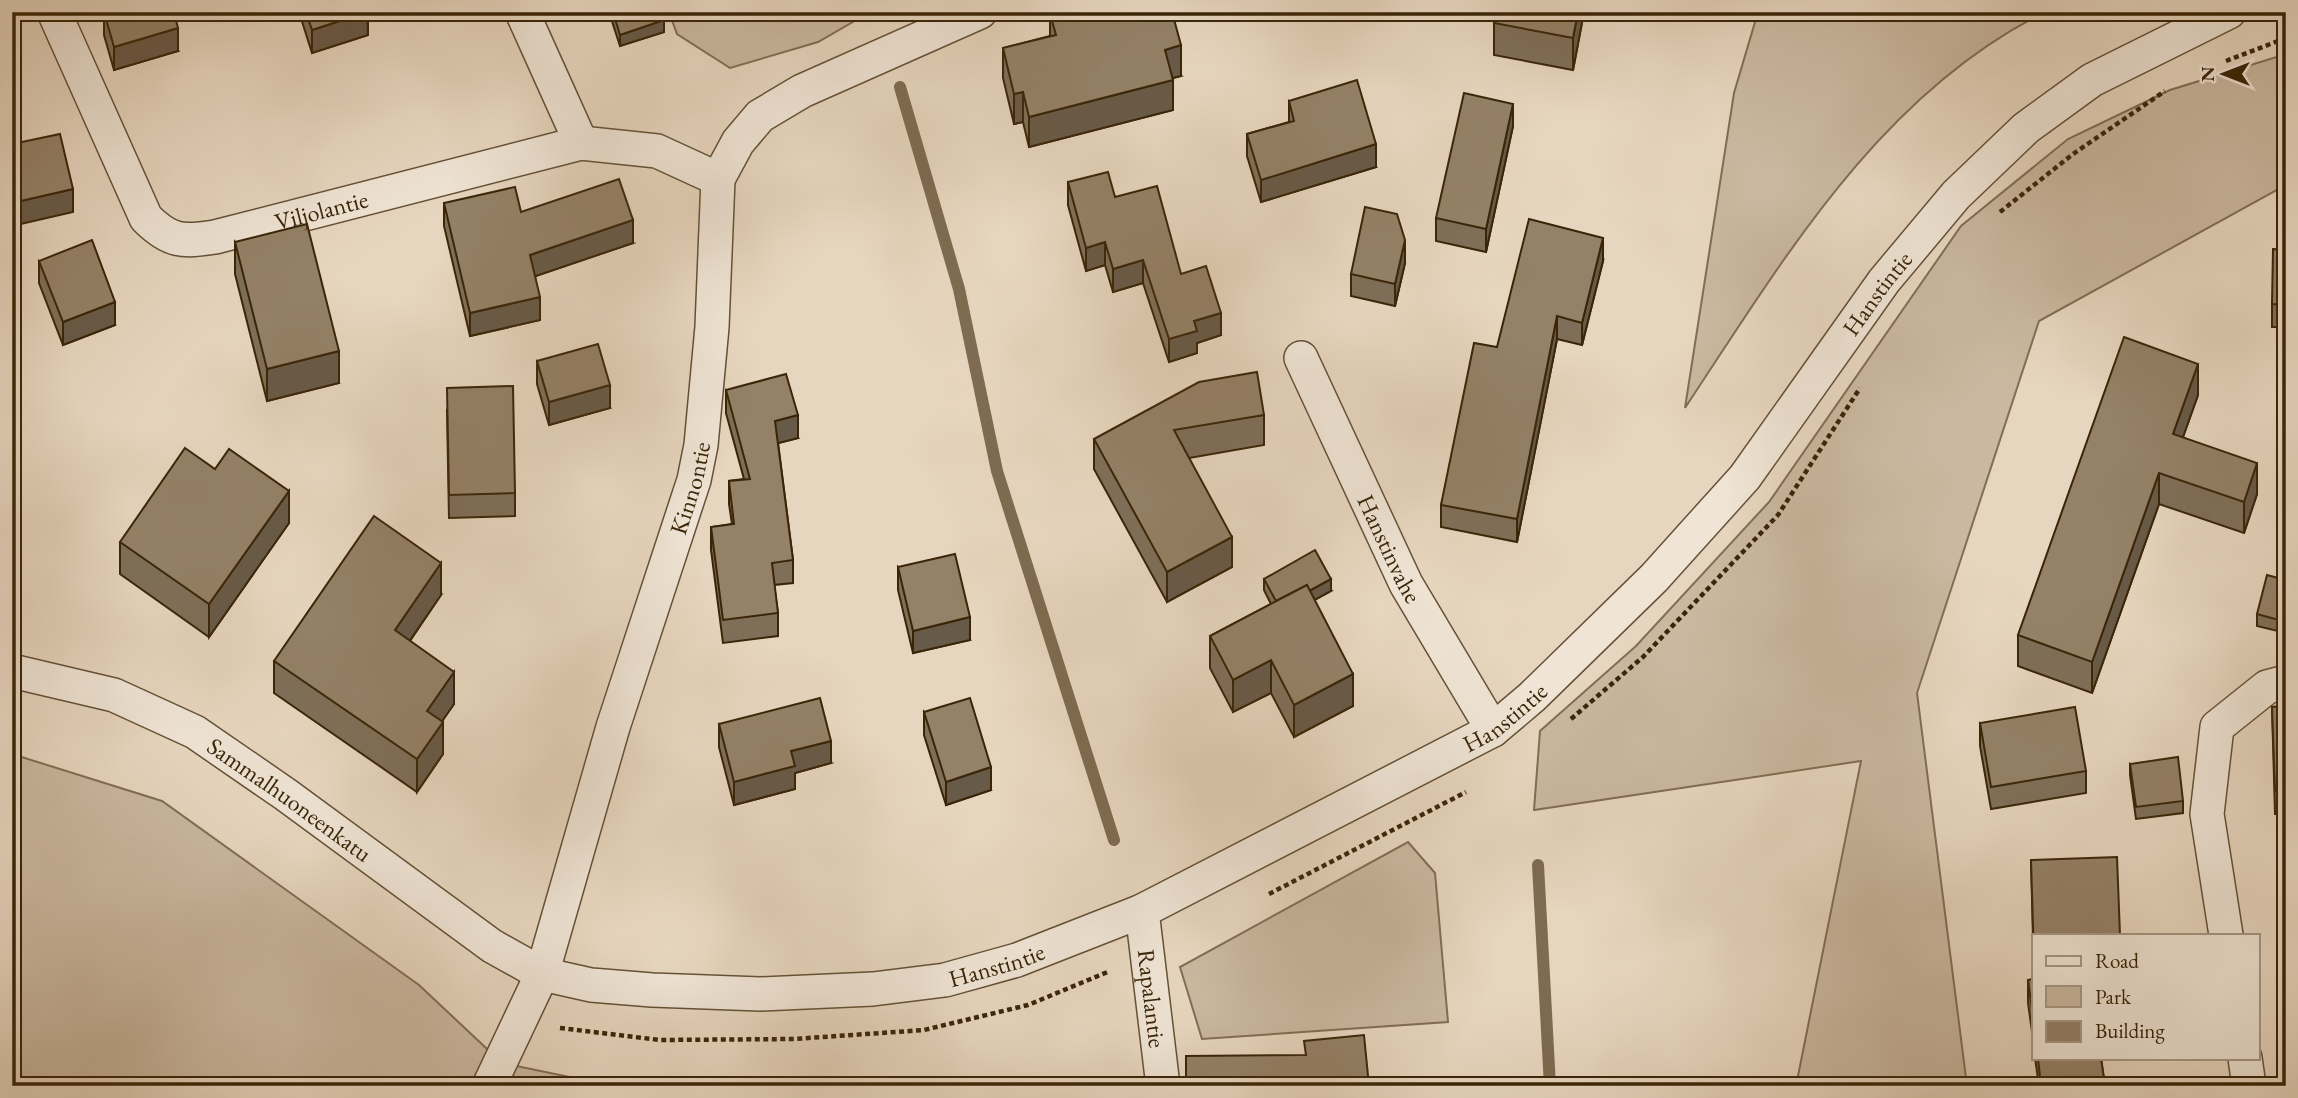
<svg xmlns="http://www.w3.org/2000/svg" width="2298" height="1098" font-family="'EB Garamond',serif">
  <rect width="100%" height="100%" fill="#e7d6bf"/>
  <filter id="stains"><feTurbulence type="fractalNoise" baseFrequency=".00286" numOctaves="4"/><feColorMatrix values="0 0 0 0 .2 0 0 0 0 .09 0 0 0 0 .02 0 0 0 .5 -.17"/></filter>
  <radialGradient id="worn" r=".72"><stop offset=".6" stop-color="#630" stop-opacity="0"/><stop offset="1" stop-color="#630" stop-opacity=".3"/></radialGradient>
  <!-- green -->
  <g fill="#cab8a0" stroke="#826e54" stroke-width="2">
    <path d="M669,12H870L818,42L730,68L677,34Z"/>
    <path d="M1758,12H2045C1880,94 1783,260 1685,408L1734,93Z"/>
    <path d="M2286,54V185L2039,321L1917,693L1967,1086H1796L1861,761L1534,810L1540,731L1636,646L1769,502L1961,226L2068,139L2170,90Z"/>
    <path d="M12,754L162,801L419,985L502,1063L613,1086H12Z"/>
    <path d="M1408,842L1435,873L1448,1022L1202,1039L1180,967Z"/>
  </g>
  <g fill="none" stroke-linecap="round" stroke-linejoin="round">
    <!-- stream -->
    <g stroke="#7e6b51" stroke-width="12">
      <path d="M877,12L878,16"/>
      <path d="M900,87L959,289L997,471L1114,840"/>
      <path d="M1538,865L1550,1086"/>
    </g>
    <!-- street casing -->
    <g stroke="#655136" stroke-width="36">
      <g id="street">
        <path id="s1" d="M54,12L146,218C170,242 182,242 215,237L581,143L657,151L718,179"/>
        <path d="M522,12L581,143"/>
        <path id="s2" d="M1301,358L1406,584L1493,730"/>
        <path id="s3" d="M12,671L114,695L195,732L285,794L492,946L542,974L591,985L652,990L760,994L873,989L945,980L1017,960L1142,911L1493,730L1532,697L1654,578L1745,477L1884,281L1956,195L2026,128L2092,80L2229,12"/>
        <path id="s4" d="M1142,911L1163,1086"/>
        <path d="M2226,935L2207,814L2217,727L2267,687L2286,682"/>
        <path d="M2245,1058L2249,1086"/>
        <path id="s5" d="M489,1086L542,974L613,727L694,480L701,445L712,327L718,179L738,142L760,116L802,91L980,12"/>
      </g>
    </g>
    <!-- path -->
    <g stroke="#3a2508" stroke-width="4.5" stroke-dasharray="5 3.5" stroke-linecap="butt">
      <path d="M2226,61L2286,38"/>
      <path d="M2000,212L2073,154L2165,91"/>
      <path d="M1571,719L1643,657L1778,515L1860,388"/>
      <path d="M1269,894L1466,792"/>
      <path d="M560,1028L660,1040L794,1039L924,1030L1028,1005L1110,971"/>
    </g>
    <!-- street -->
    <use href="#street" stroke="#efe4d5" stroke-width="33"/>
  </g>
  <!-- wall -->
  <g fill="#7f6f59" stroke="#3a2508" stroke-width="2">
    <path d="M104,12L178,51L114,70L104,35Z"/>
    <path d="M299,12H368V35L312,53Z"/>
    <path d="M609,12H661L664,32L620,46Z"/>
    <path d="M1584,12L1573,70L1494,55V23Z"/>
    <path d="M1050,14L1181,76L1173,78V110L1029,147L1023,122L1014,124L1003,78V48L1050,36Z"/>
    <path d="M1289,101L1376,167L1261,202L1247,156V134L1289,122Z"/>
    <path d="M1513,126L1486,252L1436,241V218Z"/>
    <path d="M1068,182L1115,197L1181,274L1221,335L1197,343V353L1169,362L1143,283L1113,292L1105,265L1086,271L1068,205Z"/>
    <path d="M444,203L521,212L633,243L535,276L540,320L470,336L444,226Z"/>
    <path d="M235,242L339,383L267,401L235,274Z"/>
    <path d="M2286,250V327H2272V304Z"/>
    <path d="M39,261L115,325L63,345L39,283Z"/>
    <path d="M1603,261L1582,345L1557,339L1517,542L1441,527V505L1497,347Z"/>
    <path d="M1405,263L1395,306L1351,296V274Z"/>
    <path d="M537,361L610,408L549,425L537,384Z"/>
    <path d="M726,390L798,438L778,443L793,560V583L774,585L778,613V636L723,643L711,550V527L732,524L729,504V481L744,479L726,413Z"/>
    <path d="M2198,395L2183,437L2257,494L2244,533L2159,504L2092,693L2018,666V635Z"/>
    <path d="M447,411L515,493V516L449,518Z"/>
    <path d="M1264,415V445L1189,458L1232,567L1167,602L1094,469V439Z"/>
    <path d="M215,469L289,523L209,637L120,574V542Z"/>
    <path d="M898,567L970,640L913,653L898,590Z"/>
    <path d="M1264,579L1331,591L1314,600L1353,706L1294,737L1271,693L1233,712L1210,668V636L1271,604L1264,590Z"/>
    <path d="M2286,580V633L2257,626V614Z"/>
    <path d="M441,595L410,641L454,704L442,721L443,754L417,792L274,693V661Z"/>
    <path d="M2286,706V814H2275L2272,707Z"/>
    <path d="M924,712L991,790L946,805L924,735Z"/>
    <path d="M1980,723L2086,771V793L1991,809L1980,746Z"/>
    <path d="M719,724L831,763L795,773V789L734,805L719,747Z"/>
    <path d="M2130,764L2183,801V813L2136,819L2130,775Z"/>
    <path d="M2031,860L2034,935V1046L2028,1003V980L2034,979Z"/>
    <path d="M2035,1058H2101L2105,1086H2039Z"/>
  </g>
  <!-- shaded-wall -->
  <g fill="#685a48" stroke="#3a2508" stroke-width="2">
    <path d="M367,12L368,35L312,53V30Z"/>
    <path d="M1578,12H1584L1573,70V38Z"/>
    <path d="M664,20V32L620,46V35Z"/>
    <path d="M178,28V51L114,70V47Z"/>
    <path d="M1181,45V76L1165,80V50Z"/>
    <path d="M1173,80V110L1029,147V117Z"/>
    <path d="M1023,92V122L1014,124V94Z"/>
    <path d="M1513,104V126L1486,252V229Z"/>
    <path d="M1376,144V167L1261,202V180Z"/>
    <path d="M73,189V212L12,226V203Z"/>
    <path d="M633,220V243L530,278V255Z"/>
    <path d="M1603,238V261L1582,345V323Z"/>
    <path d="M1405,240V263L1395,306V284Z"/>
    <path d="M1105,242V265L1086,271V248Z"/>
    <path d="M1143,260V283L1113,292V269Z"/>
    <path d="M540,297V320L470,336V313Z"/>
    <path d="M115,302V325L63,345V322Z"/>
    <path d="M1221,313V335L1197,343V353L1169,362V339L1194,321Z"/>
    <path d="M1557,316V339L1517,542V519Z"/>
    <path d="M339,351V383L267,401V369Z"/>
    <path d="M2198,364V395L2173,465V434Z"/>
    <path d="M610,385V408L549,425V402Z"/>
    <path d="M798,415V438L775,444V421Z"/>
    <path d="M2257,463V494L2244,533V502Z"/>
    <path d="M2159,473V504L2092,693V662Z"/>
    <path d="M289,491V523L209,637V604Z"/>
    <path d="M1232,537V567L1167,602V572Z"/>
    <path d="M441,563V595L395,662V630Z"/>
    <path d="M1331,579V591L1280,619V607Z"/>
    <path d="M970,617V640L913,653V631Z"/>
    <path d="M1271,660V693L1233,712V680Z"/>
    <path d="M454,672V704L427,743V711Z"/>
    <path d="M1353,674V706L1294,737V705Z"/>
    <path d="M443,722V754L417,792V759Z"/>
    <path d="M831,741V763L795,773V789L734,805V782L791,751Z"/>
    <path d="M991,767V790L946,805V782Z"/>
  </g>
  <!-- building -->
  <g fill="#948167" stroke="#3a2508" stroke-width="2">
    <path d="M104,12H174L178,28L114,47Z"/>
    <path d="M306,12H367L312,30Z"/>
    <path d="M613,12H661L664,20L620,35Z"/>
    <path d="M1057,12H1172L1181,45L1165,50L1173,80L1029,117L1023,92L1014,94L1003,48L1056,35L1050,14Z"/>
    <path d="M1496,12H1578L1573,38L1494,23Z"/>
    <path d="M1357,80L1376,144L1261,180L1247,134L1294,121L1289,101Z"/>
    <path d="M1464,93L1513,104L1486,229L1436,218Z"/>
    <path d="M60,134L73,189L12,203V144Z"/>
    <path d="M1108,172L1115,197L1157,186L1181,274L1206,266L1221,313L1194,321L1197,331L1169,339L1143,260L1113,269L1105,242L1086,248L1068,182Z"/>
    <path d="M619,179L633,220L530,255L540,297L470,313L444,203L515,187L521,212Z"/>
    <path d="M1365,207L1397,214L1405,240L1395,284L1351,274Z"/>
    <path d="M1529,219L1603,238L1582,323L1557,316L1517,519L1441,505L1474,343L1497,347Z"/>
    <path d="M307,224L339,351L267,369L235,242Z"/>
    <path d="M92,240L115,302L63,322L39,261Z"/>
    <path d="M2273,249L2286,250V305L2272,304Z"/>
    <path d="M2124,337L2198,364L2173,434L2257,463L2244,502L2159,473L2092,662L2018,635Z"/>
    <path d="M598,344L610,385L549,402L537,361Z"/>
    <path d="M1257,372L1264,415L1174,430L1232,537L1167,572L1094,439L1199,382Z"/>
    <path d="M786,374L798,415L775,421L793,560L772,563L778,613L723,620L711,527L734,524L729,481L750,479L726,390Z"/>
    <path d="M513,386L515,493L449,495L447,388Z"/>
    <path d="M185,448L215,469L229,449L289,491L209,604L120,542Z"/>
    <path d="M374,516L441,563L395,630L454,672L427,711L443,722L417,759L274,661Z"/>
    <path d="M1315,550L1331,579L1309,591L1307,585L1276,601L1264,579Z"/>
    <path d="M955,554L970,617L913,631L898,567Z"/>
    <path d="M2267,575L2286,580V622L2257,614Z"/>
    <path d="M1307,585L1353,674L1294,705L1271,660L1233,680L1210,636Z"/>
    <path d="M820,698L831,741L791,751L795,766L734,782L719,724Z"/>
    <path d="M970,698L991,767L946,782L924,712Z"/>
    <path d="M2286,706V791H2275L2272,707Z"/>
    <path d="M2075,707L2086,771L1991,787L1980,723Z"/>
    <path d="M2178,757L2183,801L2136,807L2130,764Z"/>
    <path d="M2117,857L2120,935H2034V959L2031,860Z"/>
    <path d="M2034,979V1024L2028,980Z"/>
    <path d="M1364,1035L1369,1086H1186V1056L1306,1055L1304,1041Z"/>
    <path d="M2038,1058H2101L2105,1086H2041Z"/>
  </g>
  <g text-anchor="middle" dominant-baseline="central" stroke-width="7" stroke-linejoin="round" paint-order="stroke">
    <!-- street labels -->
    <g font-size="24" fill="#3a2508" stroke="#efe4d5">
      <text stroke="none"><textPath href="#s1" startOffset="411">Viljolantie</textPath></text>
      <text stroke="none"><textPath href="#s3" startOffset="2210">Hanstintie</textPath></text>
      <text stroke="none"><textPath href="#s5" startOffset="632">Kinnontie</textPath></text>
      <text stroke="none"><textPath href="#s2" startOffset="210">Hanstinvahe</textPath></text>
      <text stroke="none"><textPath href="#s3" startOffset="1643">Hanstintie</textPath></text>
      <text stroke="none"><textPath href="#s3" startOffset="310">Sammalhuoneenkatu</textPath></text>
      <text stroke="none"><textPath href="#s3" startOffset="1076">Hanstintie</textPath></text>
      <text stroke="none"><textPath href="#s4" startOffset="88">Rapalantie</textPath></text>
    </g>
  </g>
  <!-- margin -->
  <rect width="2298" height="1098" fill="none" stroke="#e7d6bf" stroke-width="42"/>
  <rect x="14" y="14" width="2270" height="1070" fill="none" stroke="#3a2508" stroke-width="3.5"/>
  <rect x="21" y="21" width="2256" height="1056" fill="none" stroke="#3a2508" stroke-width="2"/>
  <!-- legend -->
  <rect x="2032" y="934" width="228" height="126" fill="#efe4d5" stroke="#a79883" stroke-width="2"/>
  <rect x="2046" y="956" width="35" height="10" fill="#efe4d5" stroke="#a79883" stroke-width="2"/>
  <text x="2095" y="968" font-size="21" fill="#3a2508">Road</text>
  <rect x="2046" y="986" width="35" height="21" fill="#cab8a0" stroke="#a79883" stroke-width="2"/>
  <text x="2095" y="1004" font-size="21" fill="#3a2508">Park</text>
  <rect x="2046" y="1021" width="35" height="21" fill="#948167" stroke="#a79883" stroke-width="2"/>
  <text x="2095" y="1038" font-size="21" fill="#3a2508">Building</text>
  <!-- north arrow -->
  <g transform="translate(2224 74) rotate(270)" stroke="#efe4d5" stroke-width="5" paint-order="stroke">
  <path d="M0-5L12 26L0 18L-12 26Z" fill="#3a2508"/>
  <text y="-10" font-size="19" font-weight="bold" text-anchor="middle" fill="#3a2508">N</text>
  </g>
  <rect width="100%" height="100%" filter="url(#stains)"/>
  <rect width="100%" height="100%" fill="url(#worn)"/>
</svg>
